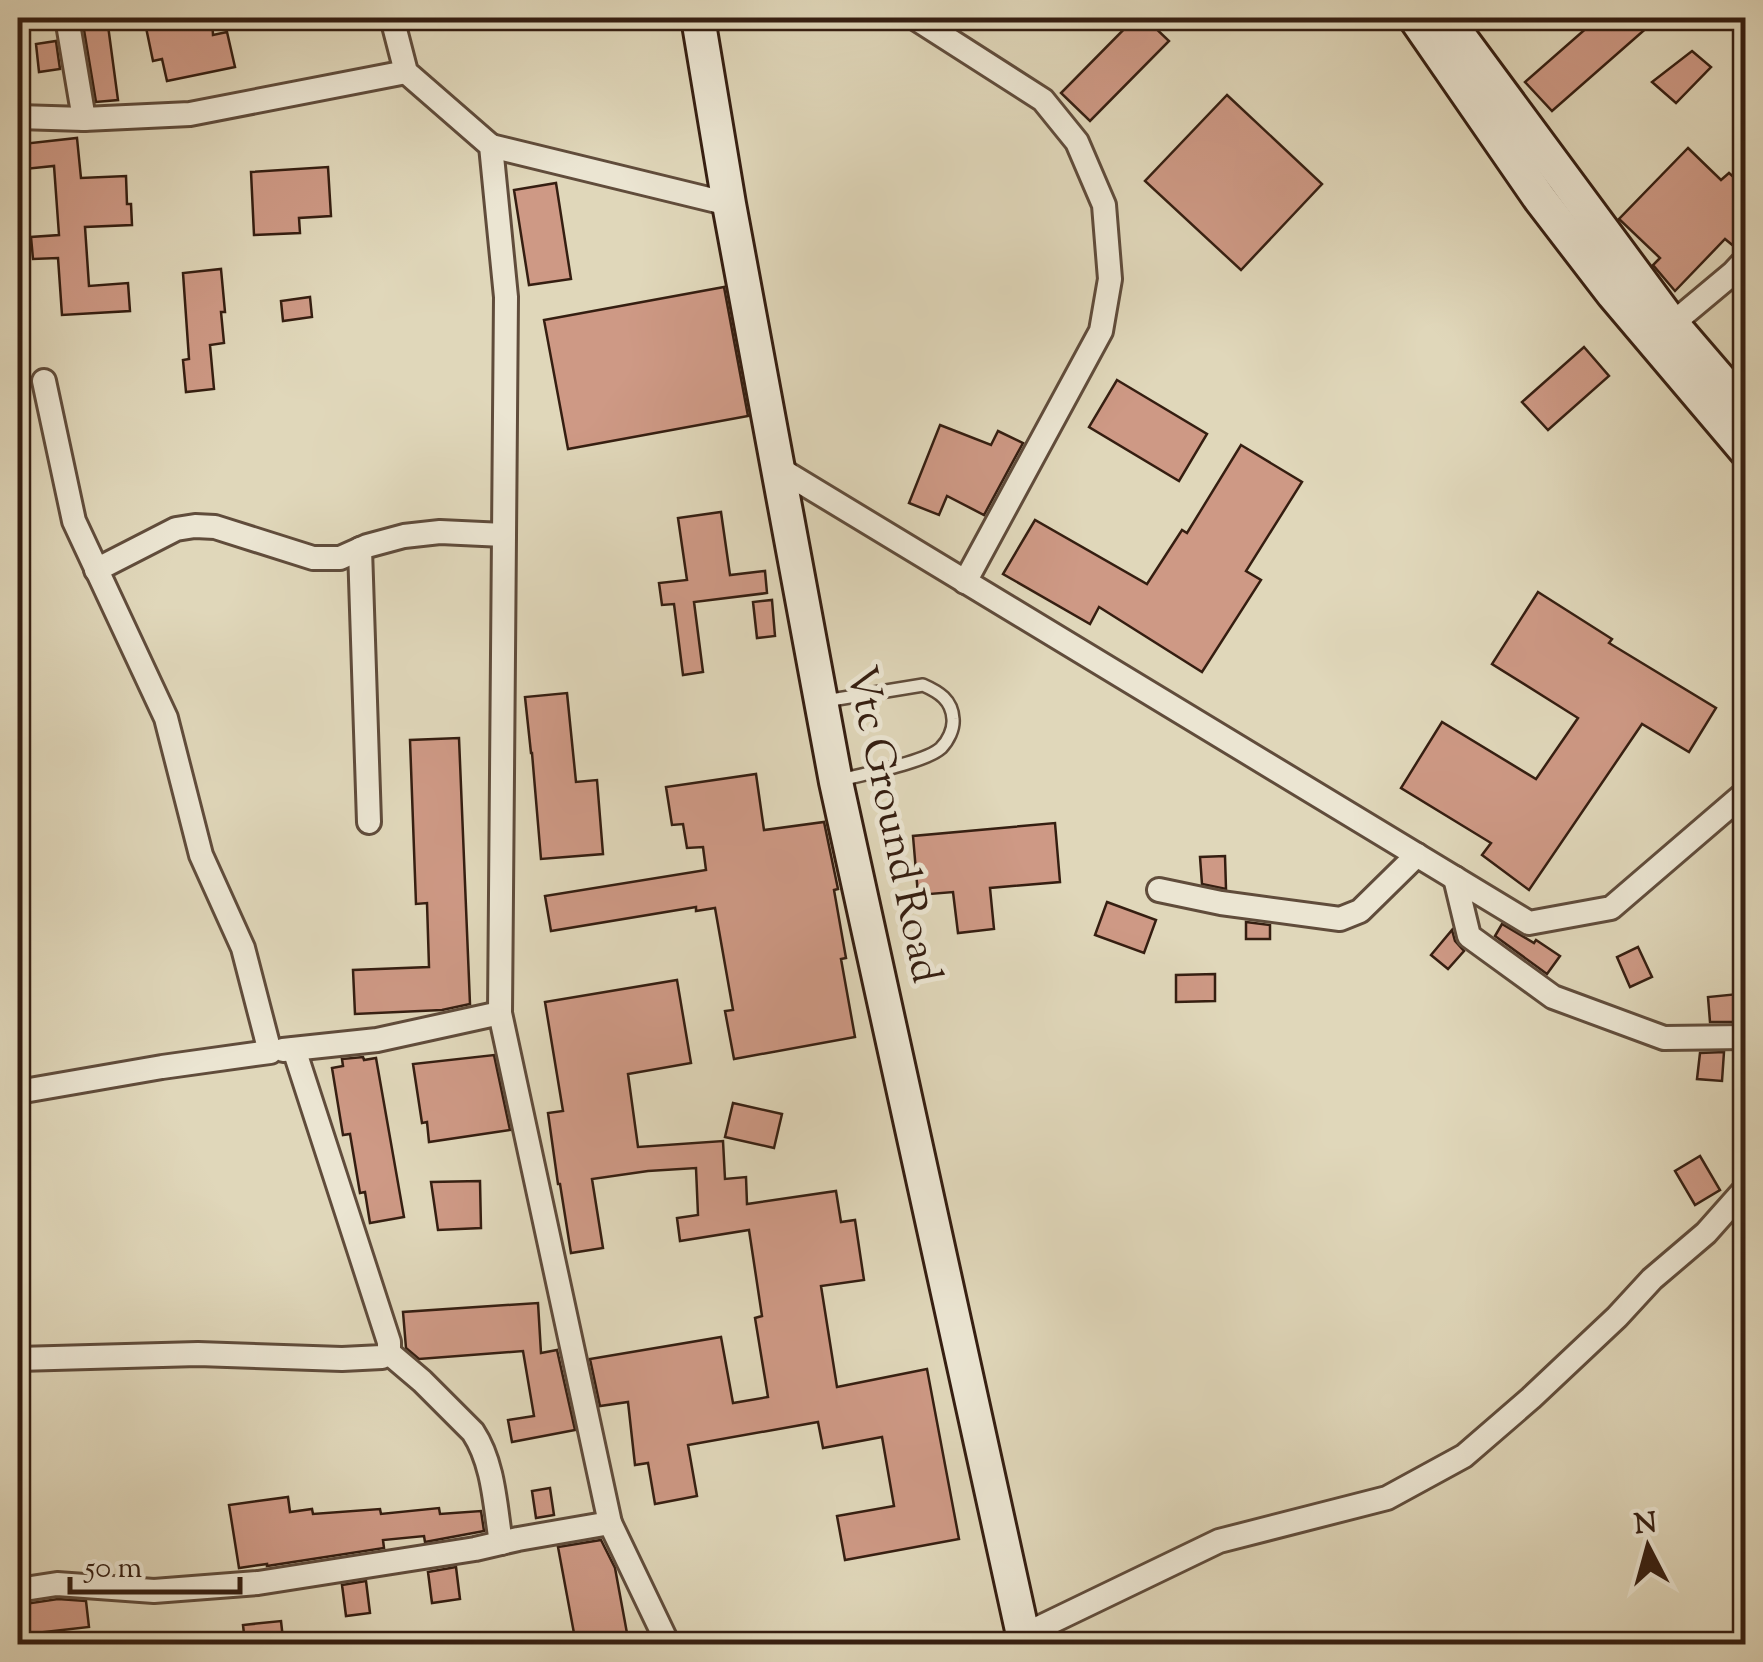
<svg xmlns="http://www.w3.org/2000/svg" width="1763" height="1662" font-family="'Sorts Mill Goudy',serif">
  <rect width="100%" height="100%" fill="#e0d7ba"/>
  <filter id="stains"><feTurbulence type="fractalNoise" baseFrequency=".002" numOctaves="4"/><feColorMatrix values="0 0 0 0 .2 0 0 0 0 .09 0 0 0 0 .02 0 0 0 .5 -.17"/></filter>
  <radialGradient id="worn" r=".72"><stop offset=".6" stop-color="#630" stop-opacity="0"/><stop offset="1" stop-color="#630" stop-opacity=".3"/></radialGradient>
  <!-- building -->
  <g fill="#ce9985" stroke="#351e11" stroke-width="2.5">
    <path d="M82,18H107L118,100L96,102Z"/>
    <path d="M144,18H212L213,35L227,32L235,67L167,81L162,59L153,61Z"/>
    <path d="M1135,18H1145L1169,41L1090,121L1061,93Z"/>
    <path d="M1598,18H1658L1552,111L1525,82Z"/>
    <path d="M56,41L60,69L39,72L36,44Z"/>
    <path d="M1692,51L1711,67L1676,103L1652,82Z"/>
    <path d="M1227,95L1322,184L1241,270L1145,181Z"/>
    <path d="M77,138L81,178L126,176L127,204H131L132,225L85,227L89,286L128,283L130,311L62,315L58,258L33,259L31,237L59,235L54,166L25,169L22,144Z"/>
    <path d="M1688,148L1721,180L1729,173L1746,188V244L1736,248L1725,239L1675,291L1653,265L1660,258L1619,219Z"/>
    <path d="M328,167L331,216L299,218L300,233L254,235L251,172Z"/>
    <path d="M556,183L571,279L529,285L514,190Z"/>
    <path d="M221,269L225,312H221L224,343L210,345L214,389L186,392L183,360L189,359L183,273Z"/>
    <path d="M724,287L748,416L568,449L544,320Z"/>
    <path d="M310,297L312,317L283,321L281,301Z"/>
    <path d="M1584,347L1609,376L1548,430L1522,402Z"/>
    <path d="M1117,380L1207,434L1179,481L1089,427Z"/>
    <path d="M940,425L991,445L998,431L1023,443L984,515L947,496L939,515L909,503Z"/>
    <path d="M1241,445L1302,482L1246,571L1261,580L1202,672L1099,607L1090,624L1003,574L1035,520L1147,584L1182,530L1187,533Z"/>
    <path d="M721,512L730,575L765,571L767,593L694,602L703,672L683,675L674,604L662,605L659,583L687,580L678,518Z"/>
    <path d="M1538,592L1612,639L1609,643L1716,708L1689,752L1642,724L1529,890L1482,855L1491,843L1401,788L1442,722L1536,779L1578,718L1492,664Z"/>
    <path d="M772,600L775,636L757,638L753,602Z"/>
    <path d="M567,693L576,782L597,780L603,854L541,859L532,753H531L525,697Z"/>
    <path d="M459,738L470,1004L442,1010L355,1014L353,970L429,967L427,903L416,904L410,740Z"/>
    <path d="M756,774L764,830L824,822L838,889L834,890L846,958L841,959L855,1037L734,1059L725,1011L733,1010L715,908L696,911V907L551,931L545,896L706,870L703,847L687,848L683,824L672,825L666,787Z"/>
    <path d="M1055,823L1060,882L990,888L994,929L958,933L953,892L918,895L913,836Z"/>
    <path d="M1225,856L1226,889L1202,884L1200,857Z"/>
    <path d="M1107,902L1156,920L1144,953L1095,935Z"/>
    <path d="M1246,922L1270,925V939H1246Z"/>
    <path d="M1502,924L1534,943L1536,940L1560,956L1547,974L1495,936Z"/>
    <path d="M1452,930L1455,941L1464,951L1448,969L1431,955Z"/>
    <path d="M1638,947L1652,977L1630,987L1617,957Z"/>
    <path d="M1215,974V1001L1176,1002V975Z"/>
    <path d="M677,980L691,1063L628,1074L638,1147L723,1141L725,1179L746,1177L747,1204L836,1191L841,1222L855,1220L864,1280L821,1286L837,1387L927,1369L959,1539L845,1560L837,1516L894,1506L882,1437L823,1448L818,1422L688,1445L697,1496L655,1504L648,1463L635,1465L628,1402L600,1406L590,1359L721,1337L733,1403L768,1397L755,1318L762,1316L749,1230L680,1241L677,1218L698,1215L696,1168L648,1171L592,1179L603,1248L571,1253L560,1184H558L548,1113L563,1111L545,1002Z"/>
    <path d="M1738,994L1741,1022H1710L1708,997Z"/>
    <path d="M1724,1052L1722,1081L1697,1079L1700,1053Z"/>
    <path d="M494,1055L510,1130L429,1142L427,1122L422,1123L413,1064Z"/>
    <path d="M363,1057L364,1060L376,1058L404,1217L370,1223L365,1192L360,1193L350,1134L343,1135L332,1068L343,1066L342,1059Z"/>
    <path d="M733,1103L782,1114L774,1148L725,1137Z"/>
    <path d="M1700,1156L1720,1190L1695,1205L1675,1171Z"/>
    <path d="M480,1181L481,1228L438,1230L431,1182Z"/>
    <path d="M538,1303L541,1353L557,1350L575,1430L512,1442L508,1420L534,1416L523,1351L419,1359L406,1348L403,1312Z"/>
    <path d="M550,1488L554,1515L536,1518L532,1491Z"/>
    <path d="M288,1497L290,1512L312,1509L313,1514L380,1509L381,1514L439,1508L440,1514L481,1511L484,1531L425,1542L424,1536L383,1540L384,1548L267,1566V1564L239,1568L229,1505Z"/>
    <path d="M601,1540L615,1568L629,1644H576L558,1547Z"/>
    <path d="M456,1567L460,1599L432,1603L428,1572Z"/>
    <path d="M366,1581L370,1613L346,1616L342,1585Z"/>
    <path d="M58,1599L86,1601L89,1627L18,1635V1605Z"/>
    <path d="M281,1621L283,1639L245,1643L243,1625Z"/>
  </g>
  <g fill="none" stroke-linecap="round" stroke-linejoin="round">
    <!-- lane casing -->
    <g stroke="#604c3b" stroke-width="16">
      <path id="lane" d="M825,701L923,685C939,692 952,700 953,719C954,729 948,741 941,748C926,762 863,774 841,780"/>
    </g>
    <!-- street casing -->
    <g stroke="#604c3b" stroke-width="28">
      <g id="street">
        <path d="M67,18L84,119"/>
        <path d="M392,18L406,72L491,146L506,297L500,1013L610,1523L668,1644"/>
        <path d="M915,18L1043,100L1077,142L1104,205L1110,279L1101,331L965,582"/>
        <path d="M18,117L84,119L190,114L406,72"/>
        <path d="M491,146L729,204"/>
        <path d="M1672,324L1733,273L1746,259"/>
        <path d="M778,468L1529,923L1611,908L1746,792"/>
        <path d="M360,549L369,822"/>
        <path d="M96,570L176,529L195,526L215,527L313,558H340L367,546L404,536L440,532L504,535"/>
        <path d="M1455,878L1469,936L1553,997L1664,1038L1746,1037"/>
        <path d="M1159,890L1221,903L1340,919L1360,911L1417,855"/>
        <path d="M283,1050L377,1040L500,1013"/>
        <path d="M18,1092L162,1067L270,1052L243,948L201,855L166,718L74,521L44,381"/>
        <path d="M389,1353L422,1381L473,1432C494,1464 495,1506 501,1543"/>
        <path d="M18,1359L198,1354L342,1359L382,1357L389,1353V1342L294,1049"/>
        <path d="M18,1590L57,1584L154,1591L258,1583L475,1549L518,1539L610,1523"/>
        <path d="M1024,1635L1219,1541L1387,1498L1464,1456L1531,1398L1617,1317L1652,1279L1706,1233L1746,1188"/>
      </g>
    </g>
    <!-- secondary casing -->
    <g stroke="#351e11" stroke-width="38">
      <g id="secondary">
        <path d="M698,18L729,204L836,782L1025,1644"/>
        <path d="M1415,18L1540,199L1613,294L1746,451"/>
        <path d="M1446,18L1672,324L1746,410"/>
      </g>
    </g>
    <!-- lane -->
    <use href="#lane" stroke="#ebe5d2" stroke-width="11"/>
    <!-- street -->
    <use href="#street" stroke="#ebe5d2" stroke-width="22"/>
    <!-- secondary -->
    <use href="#secondary" stroke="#ebe5d2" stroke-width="32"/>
  </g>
  <g text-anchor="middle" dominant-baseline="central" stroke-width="10" stroke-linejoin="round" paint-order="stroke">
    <!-- street labels -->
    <g font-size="42" fill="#351e11" stroke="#ebe5d2">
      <text transform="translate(891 825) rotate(78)">Vtc Ground Road</text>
    </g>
  </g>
  <!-- margin -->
  <rect width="1763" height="1662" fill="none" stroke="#e0d7ba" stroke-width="60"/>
  <rect x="20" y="20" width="1723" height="1622" fill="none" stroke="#351e11" stroke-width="5"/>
  <rect x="30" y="30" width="1703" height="1602" fill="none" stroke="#351e11" stroke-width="2.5"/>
  <!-- north arrow -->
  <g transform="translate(1648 1547) rotate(354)" stroke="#ebe5d2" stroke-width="8" paint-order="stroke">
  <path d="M0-8L18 38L0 25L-18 38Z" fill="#351e11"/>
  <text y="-15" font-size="28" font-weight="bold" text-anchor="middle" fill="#351e11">N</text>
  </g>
  <!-- scale -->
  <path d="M70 1577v15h170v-15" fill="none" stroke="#351e11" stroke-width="5"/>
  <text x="85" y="1577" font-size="30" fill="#351e11" stroke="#ebe5d2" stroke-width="8" paint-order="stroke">50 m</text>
  <rect width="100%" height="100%" filter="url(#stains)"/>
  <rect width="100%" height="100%" fill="url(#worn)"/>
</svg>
